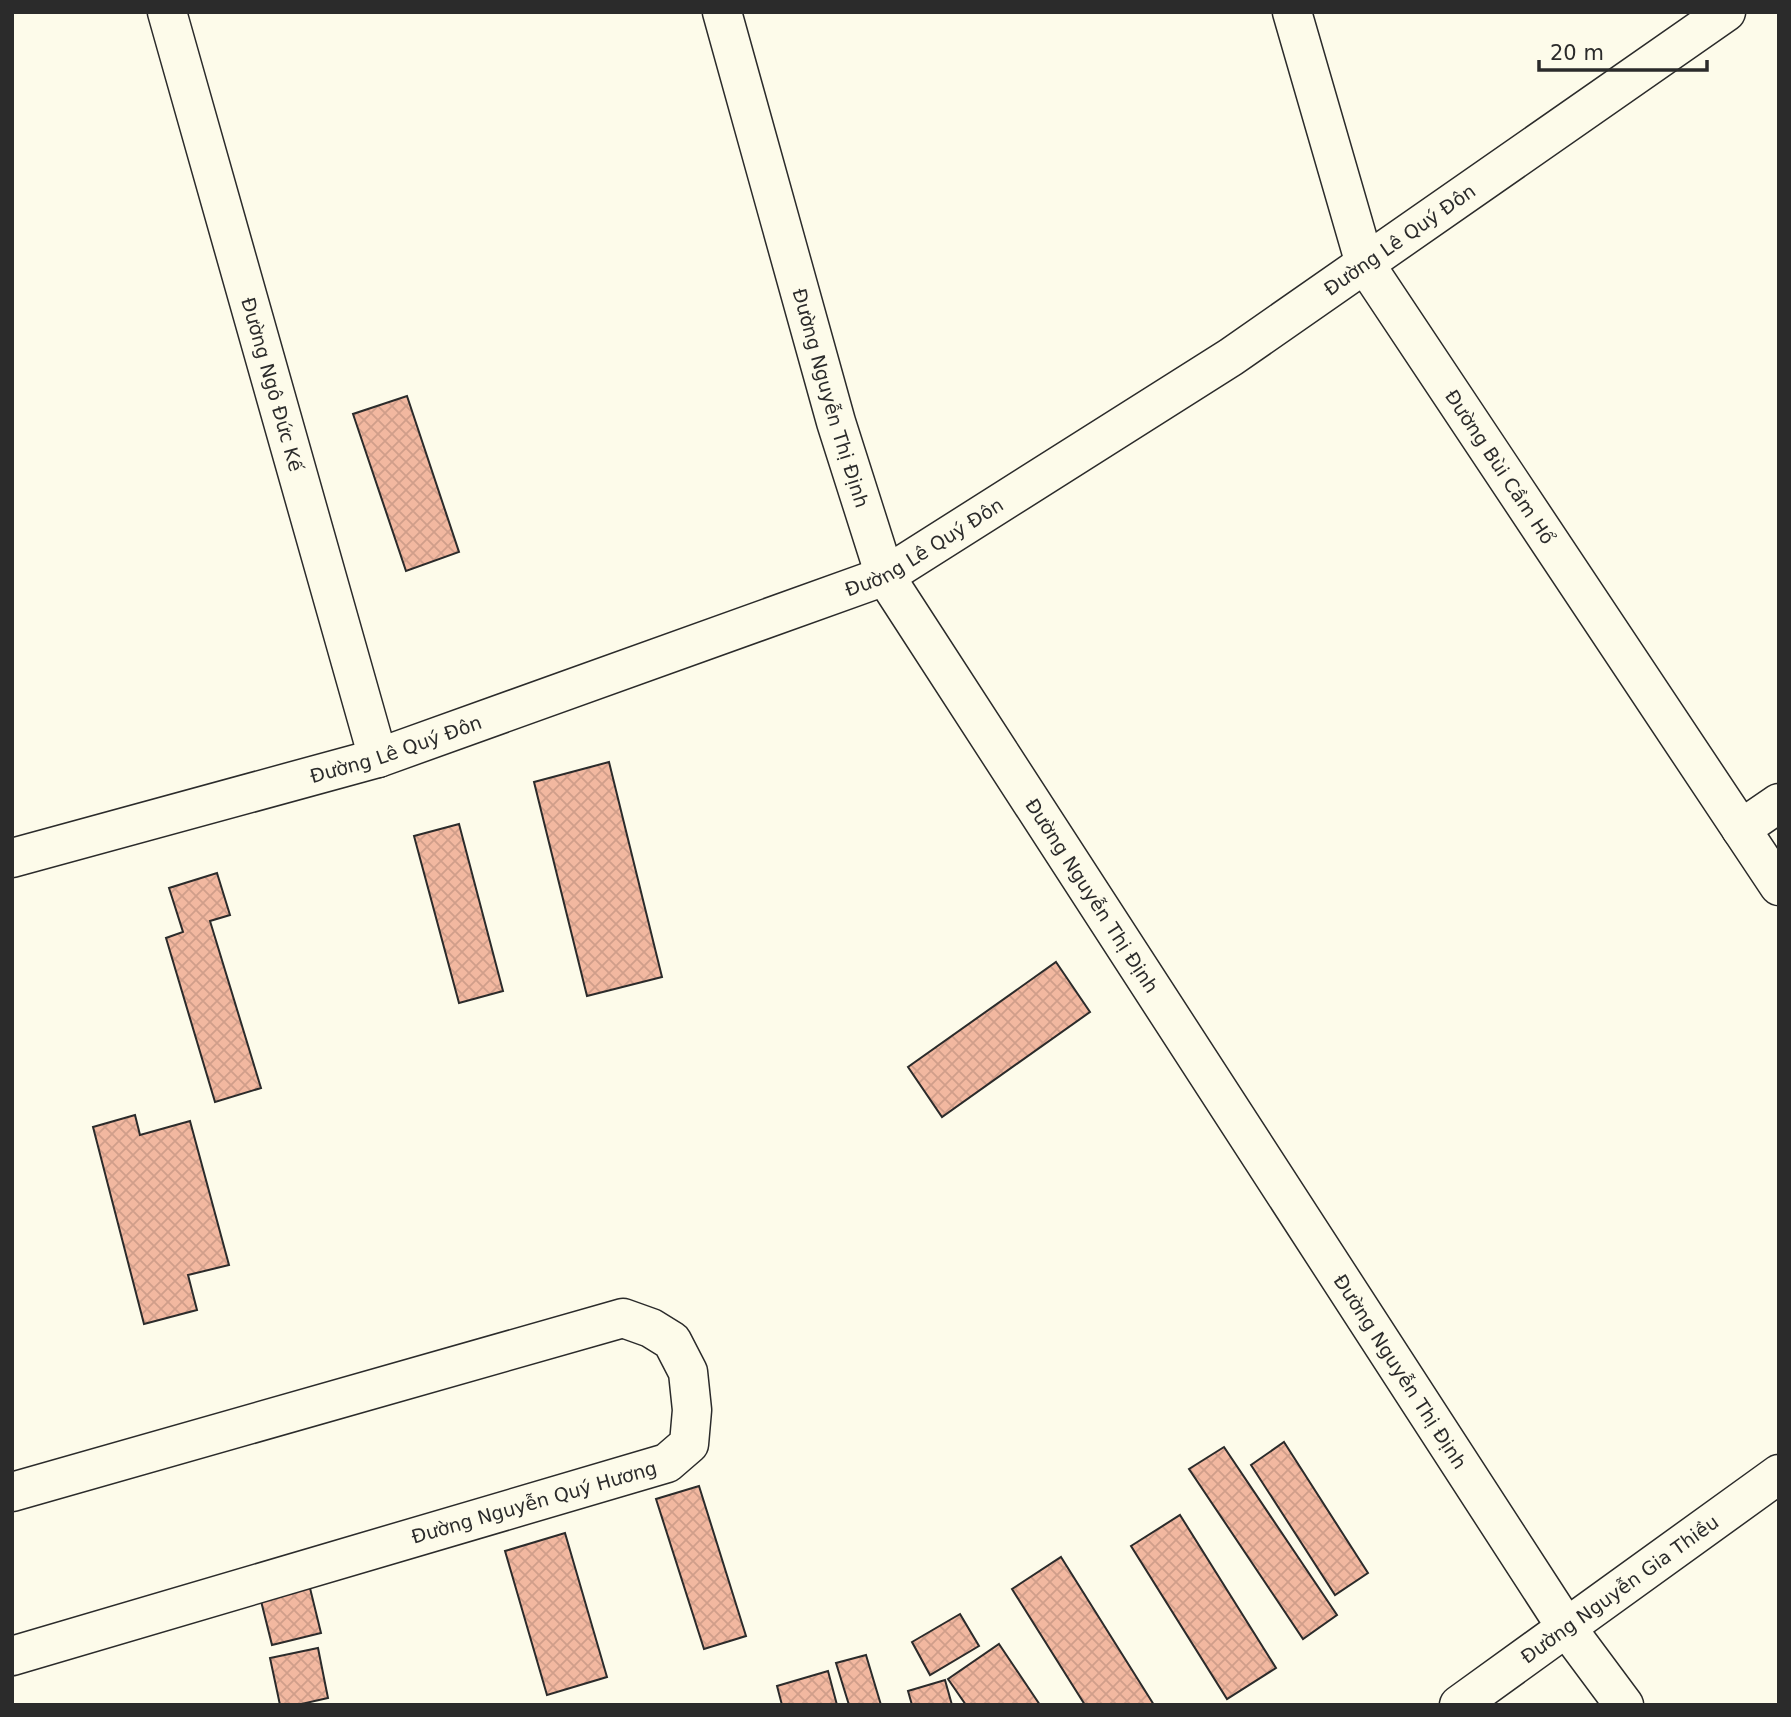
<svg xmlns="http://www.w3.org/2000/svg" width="1791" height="1717" font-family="'DejaVu Sans',sans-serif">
  <defs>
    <pattern id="building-cross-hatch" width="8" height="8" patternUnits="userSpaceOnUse" patternTransform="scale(1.75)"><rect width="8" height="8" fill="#f2b8a0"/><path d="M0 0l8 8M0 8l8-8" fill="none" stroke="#d09e8a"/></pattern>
  </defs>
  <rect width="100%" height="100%" fill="#fdfbea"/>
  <!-- building -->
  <g fill="url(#building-cross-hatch)" stroke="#2b2b2b" stroke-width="2">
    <path d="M407,396L459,552L406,571L353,414Z"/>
    <path d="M609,762L662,977L587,996L534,782Z"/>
    <path d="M459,824L503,991L459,1003L414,836Z"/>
    <path d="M217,873L230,915L210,921L261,1088L215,1102L166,938L183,932L169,888Z"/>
    <path d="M1056,962L1090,1012L942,1117L908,1067Z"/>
    <path d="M135,1115L140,1135L190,1121L229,1265L188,1275L197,1310L144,1324L93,1127Z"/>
    <path d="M1284,1442L1368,1573L1335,1595L1251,1465Z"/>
    <path d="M1224,1447L1337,1615L1303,1639L1189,1469Z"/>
    <path d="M699,1486L746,1636L704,1649L656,1499Z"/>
    <path d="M1180,1515L1276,1668L1227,1699L1131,1546Z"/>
    <path d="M565,1533L607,1677L547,1695L505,1551Z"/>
    <path d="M1061,1557L1154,1705H1085L1012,1589Z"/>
    <path d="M309,1584L321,1633L272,1645L260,1597Z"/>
    <path d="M960,1614L979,1646L930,1675L912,1642Z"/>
    <path d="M999,1644L1040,1705H966L948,1679Z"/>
    <path d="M318,1648L328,1698L297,1705H280L270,1658Z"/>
    <path d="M866,1655L881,1705H849L836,1663Z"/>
    <path d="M828,1671L837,1705H782L777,1686Z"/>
    <path d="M945,1680L952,1705H912L908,1691Z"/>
  </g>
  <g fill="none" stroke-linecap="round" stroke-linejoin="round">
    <!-- minor casing -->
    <g stroke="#2b2b2b" stroke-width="41">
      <g id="minor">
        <path id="s1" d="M167,12L378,758"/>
        <path id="s2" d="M722,12L836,422L885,576L1566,1627L1624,1705"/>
        <path id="s3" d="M1292,12L1365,264L1779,886"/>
        <path d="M1741,829L1779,803"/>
        <path d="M12,1492L623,1318L651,1328L672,1341L688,1372L692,1410L689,1444L667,1463L12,1656"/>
        <path id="s4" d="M1459,1705L1779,1474"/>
      </g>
    </g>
    <!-- tertiary casing -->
    <g stroke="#2b2b2b" stroke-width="41">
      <g id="tertiary">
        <path id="s5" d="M12,858L378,758L885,576L1231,357L1726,12"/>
      </g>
    </g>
    <!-- minor -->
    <use href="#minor" stroke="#fdfbea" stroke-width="38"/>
    <!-- tertiary -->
    <use href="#tertiary" stroke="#fdfbea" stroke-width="38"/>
  </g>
  <g text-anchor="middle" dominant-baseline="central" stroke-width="5" stroke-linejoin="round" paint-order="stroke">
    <!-- street labels -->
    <g font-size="19" fill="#2b2b2b" stroke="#fdfbea">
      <text stroke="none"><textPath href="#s5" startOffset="1533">Đường Lê Quý Đôn</textPath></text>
      <text stroke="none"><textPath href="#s1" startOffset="387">Đường Ngô Đức Kế</textPath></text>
      <text stroke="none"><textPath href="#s2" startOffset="401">Đường Nguyễn Thị Định</textPath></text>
      <text stroke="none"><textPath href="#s3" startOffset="506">Đường Bùi Cầm Hổ</textPath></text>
      <text stroke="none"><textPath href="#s5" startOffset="966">Đường Lê Quý Đôn</textPath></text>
      <text stroke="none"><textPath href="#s5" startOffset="399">Đường Lê Quý Đôn</textPath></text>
      <text stroke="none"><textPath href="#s2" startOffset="968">Đường Nguyễn Thị Định</textPath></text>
      <text stroke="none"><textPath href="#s2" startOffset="1535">Đường Nguyễn Thị Định</textPath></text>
      <text transform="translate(534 1502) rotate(-16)">Đường Nguyễn Quý Hương</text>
      <text stroke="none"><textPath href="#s4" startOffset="198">Đường Nguyễn Gia Thiều</textPath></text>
    </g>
  </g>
  <!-- border -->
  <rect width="1791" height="1717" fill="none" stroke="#2b2b2b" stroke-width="28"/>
  <!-- scale -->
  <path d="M1539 60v10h168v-10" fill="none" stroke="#2b2b2b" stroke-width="3.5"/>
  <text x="1550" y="60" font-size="21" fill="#2b2b2b" stroke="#fdfbea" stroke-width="5" paint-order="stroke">20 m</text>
</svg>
